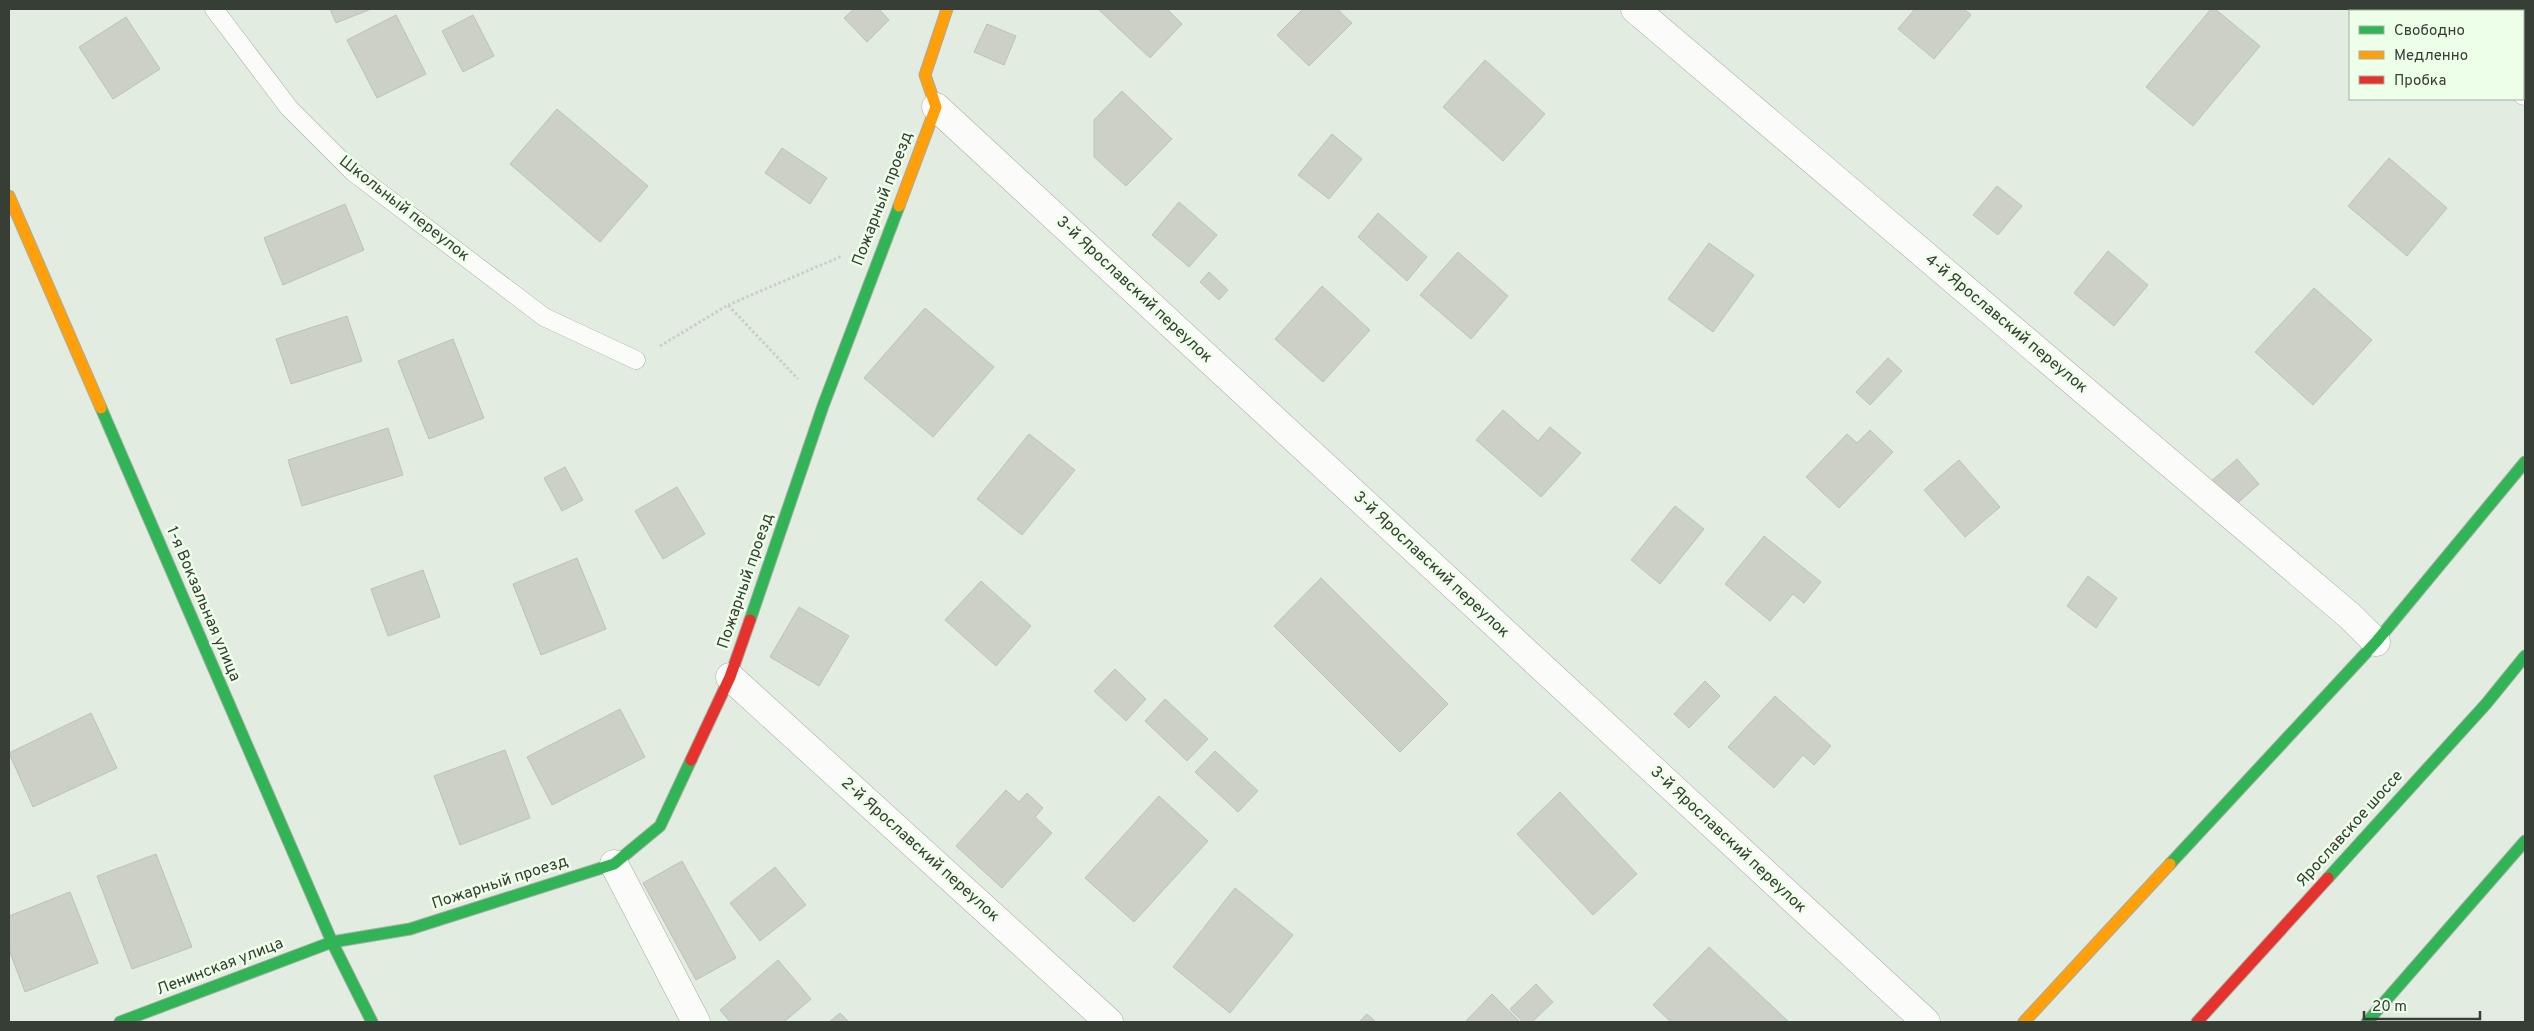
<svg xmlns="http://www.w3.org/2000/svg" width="2534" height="1031" font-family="Overpass,sans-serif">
  <rect width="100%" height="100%" fill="#e3ece0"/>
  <!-- building -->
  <g fill="#ccd0c7" stroke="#bdc2b8">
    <path d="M330,9H371L336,23Z"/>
    <path d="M854,9H879L889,20L867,42L844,18Z"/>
    <path d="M1098,9H1167L1182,24L1150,58Z"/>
    <path d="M1303,9H1337L1352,23L1309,66L1277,35Z"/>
    <path d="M1915,9H1964L1971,15L1934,59L1898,29Z"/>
    <path d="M2211,9H2215L2260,46L2193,126L2146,87Z"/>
    <path d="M396,15L426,74L377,98L347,40Z"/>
    <path d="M473,15L494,56L463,72L442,31Z"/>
    <path d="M126,17L160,69L113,99L79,47Z"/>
    <path d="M987,24L1016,36L1004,65L974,52Z"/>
    <path d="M1485,60L1545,114L1503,161L1443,107Z"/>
    <path d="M1122,91L1172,139L1126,186L1094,157V120Z"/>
    <path d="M557,109L648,186L600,242L510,164Z"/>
    <path d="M1332,134L1362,159L1329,199L1298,175Z"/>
    <path d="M782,148L827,178L810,204L765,173Z"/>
    <path d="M2389,158L2447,208L2407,256L2348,206Z"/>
    <path d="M1997,186L2022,206L1998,235L1973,215Z"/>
    <path d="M1179,202L1217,235L1189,267L1152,235Z"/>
    <path d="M345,204L364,250L283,285L264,238Z"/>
    <path d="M1378,213L1427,257L1407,281L1358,237Z"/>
    <path d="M1709,243L1754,275L1713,332L1668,299Z"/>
    <path d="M2108,251L2148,285L2114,326L2074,293Z"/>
    <path d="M1458,252L1508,296L1471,339L1420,295Z"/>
    <path d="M1209,272L1228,290L1219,300L1200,282Z"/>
    <path d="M1322,286L1370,330L1323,382L1275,339Z"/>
    <path d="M2314,288L2372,340L2313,405L2255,352Z"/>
    <path d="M925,308L994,367L933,437L864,378Z"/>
    <path d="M347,316L362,361L291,384L276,339Z"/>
    <path d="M453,339L484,418L429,439L398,361Z"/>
    <path d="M1888,358L1902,371L1870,405L1856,392Z"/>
    <path d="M1503,410L1538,441L1550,427L1581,453L1541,497L1476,440Z"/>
    <path d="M388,428L403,475L302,506L288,460Z"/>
    <path d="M1870,430L1893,452L1839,508L1806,477L1847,434L1857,443Z"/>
    <path d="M1029,434L1075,470L1022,535L977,499Z"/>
    <path d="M2237,459L2259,484L2231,509L2209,483Z"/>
    <path d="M1959,460L2000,507L1965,537L1924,490Z"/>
    <path d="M565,467L583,500L562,511L544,478Z"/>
    <path d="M677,487L705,534L663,559L635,511Z"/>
    <path d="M1675,506L1704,529L1660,584L1631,560Z"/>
    <path d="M1764,536L1821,582L1804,603L1793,594L1770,621L1725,584Z"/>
    <path d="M577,558L606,629L541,655L513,584Z"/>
    <path d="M423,570L440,617L388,636L371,589Z"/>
    <path d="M2088,576L2117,598L2096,628L2067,606Z"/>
    <path d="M1321,578L1448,704L1400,752L1274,626Z"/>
    <path d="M981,581L1031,626L996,666L945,620Z"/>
    <path d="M799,607L849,636L819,686L770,657Z"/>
    <path d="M1115,669L1146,699L1126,721L1094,691Z"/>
    <path d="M1705,681L1720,696L1689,728L1674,714Z"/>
    <path d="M1775,696L1831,746L1814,765L1803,755L1774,788L1728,747Z"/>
    <path d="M1165,699L1208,739L1187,761L1145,721Z"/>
    <path d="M620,709L645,757L552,805L527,757Z"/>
    <path d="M91,713L117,768L33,807L9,753Z"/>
    <path d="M505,750L530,818L460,845L434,776Z"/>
    <path d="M1215,751L1258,791L1238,812L1195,772Z"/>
    <path d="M1006,790L1019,802L1027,793L1043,808L1035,817L1052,833L1002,888L956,846Z"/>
    <path d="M1560,792L1637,874L1593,915L1517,834Z"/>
    <path d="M1159,796L1208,841L1134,922L1085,878Z"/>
    <path d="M156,854L192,947L132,969L97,876Z"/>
    <path d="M682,861L736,958L696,980L643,883Z"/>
    <path d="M775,867L806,905L760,941L730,903Z"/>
    <path d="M1235,888L1293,935L1230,1013L1173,967Z"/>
    <path d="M70,892L98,963L25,992L9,950V916Z"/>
    <path d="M1709,947L1789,1022H1671L1653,1005Z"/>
    <path d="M778,960L811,999L784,1022H730L720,1010Z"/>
    <path d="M1536,984L1553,1002L1532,1022H1523L1510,1009Z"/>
    <path d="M1492,994L1520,1022H1465Z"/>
    <path d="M840,1013L849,1022H829Z"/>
    <path d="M1367,1014L1376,1022H1359Z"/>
  </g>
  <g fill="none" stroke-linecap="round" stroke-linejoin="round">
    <!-- lane casing -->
    <g stroke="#a6ada4" stroke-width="19">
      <path id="lane" d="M214,9L289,108L353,172L544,317L636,360"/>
    </g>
    <!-- street casing -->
    <g stroke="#a6ada4" stroke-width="29">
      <g id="street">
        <path d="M1635,9L2351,617L2376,642"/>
        <path d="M2434,9L2437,11"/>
        <path d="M2523,89L2525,91"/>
        <path d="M936,107L1926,1022"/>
        <path d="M730,677L1109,1022"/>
        <path d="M614,864L696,1022"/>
      </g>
    </g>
    <!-- fast casing -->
    <g stroke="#a6ada4" stroke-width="13">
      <g id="fast">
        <path d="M101,408L332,942L372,1022"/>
        <path d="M750,620L823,406L899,206"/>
        <path d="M2170,864L2376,642L2525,462"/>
        <path d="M2328,878L2486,704L2525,656"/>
        <path d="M120,1022L332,942L410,929L614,864L660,826L691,760"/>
        <path d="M2367,1022L2525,841"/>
      </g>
    </g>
    <!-- slow casing -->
    <g stroke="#a6ada4" stroke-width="13">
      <g id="slow">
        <path d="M9,196L101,408"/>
        <path d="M899,206L936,107L925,75L947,9"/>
        <path d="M2024,1022L2170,864"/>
      </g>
    </g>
    <!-- jam casing -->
    <g stroke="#a6ada4" stroke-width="13">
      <g id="jam">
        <path d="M691,760L730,677L750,620"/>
        <path d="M2197,1022L2328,878"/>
      </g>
    </g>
    <!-- path -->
    <g stroke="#caceca" stroke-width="3" stroke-dasharray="2.5 2.5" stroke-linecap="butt">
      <path d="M728,305L842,256"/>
      <path d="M660,346L728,305L798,379"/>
    </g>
    <!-- lane -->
    <use href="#lane" stroke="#fbfcfa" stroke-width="18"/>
    <!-- street -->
    <use href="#street" stroke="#fbfcfa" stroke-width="28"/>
    <!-- fast -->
    <use href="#fast" stroke="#30b455" stroke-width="11"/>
    <!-- slow -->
    <use href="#slow" stroke="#ff9f0a" stroke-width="11"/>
    <!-- jam -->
    <use href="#jam" stroke="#e5322d" stroke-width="11"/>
  </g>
  <g text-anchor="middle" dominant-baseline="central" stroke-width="5" stroke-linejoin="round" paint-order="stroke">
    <!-- street labels -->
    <g font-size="16" fill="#373e35" stroke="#edfee9">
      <text transform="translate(883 199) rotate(-69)">Пожарный проезд</text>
      <text transform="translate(404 209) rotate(38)">Школьный переулок</text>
      <text transform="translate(1134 290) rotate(43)">3-й Ярославский переулок</text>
      <text transform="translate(2006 324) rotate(40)">4-й Ярославский переулок</text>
      <text transform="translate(1431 565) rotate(43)">3-й Ярославский переулок</text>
      <text transform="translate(746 581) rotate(-71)">Пожарный проезд</text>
      <text transform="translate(203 604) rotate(67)">1-я Вокзальная улица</text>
      <text transform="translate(2350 829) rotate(-48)">Ярославское шоссе</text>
      <text transform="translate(1728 840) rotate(43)">3-й Ярославский переулок</text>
      <text transform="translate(920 850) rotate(42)">2-й Ярославский переулок</text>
      <text transform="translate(500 883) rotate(-18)">Пожарный проезд</text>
      <text transform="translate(220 967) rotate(-21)">Ленинская улица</text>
    </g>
  </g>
  <!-- border -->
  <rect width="2534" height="1031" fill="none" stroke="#373e35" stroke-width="20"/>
  <!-- legend -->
  <rect x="2349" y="10" width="175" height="90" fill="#edfee9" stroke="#a4b1a1"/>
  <rect x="2359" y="26" width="25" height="8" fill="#30b455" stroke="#a4b1a1"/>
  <text x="2394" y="35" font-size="15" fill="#373e35">Свободно</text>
  <rect x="2359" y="51" width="25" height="8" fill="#ff9f0a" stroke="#a4b1a1"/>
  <text x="2394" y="60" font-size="15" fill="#373e35">Медленно</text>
  <rect x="2359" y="76" width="25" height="8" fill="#e5322d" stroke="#a4b1a1"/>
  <text x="2394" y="85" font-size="15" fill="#373e35">Пробка</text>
  <!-- scale -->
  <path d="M2364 1011v8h116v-8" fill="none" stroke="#373e35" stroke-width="2.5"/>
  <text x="2372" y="1011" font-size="15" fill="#373e35" stroke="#edfee9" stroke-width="4" paint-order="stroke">20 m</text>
</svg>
